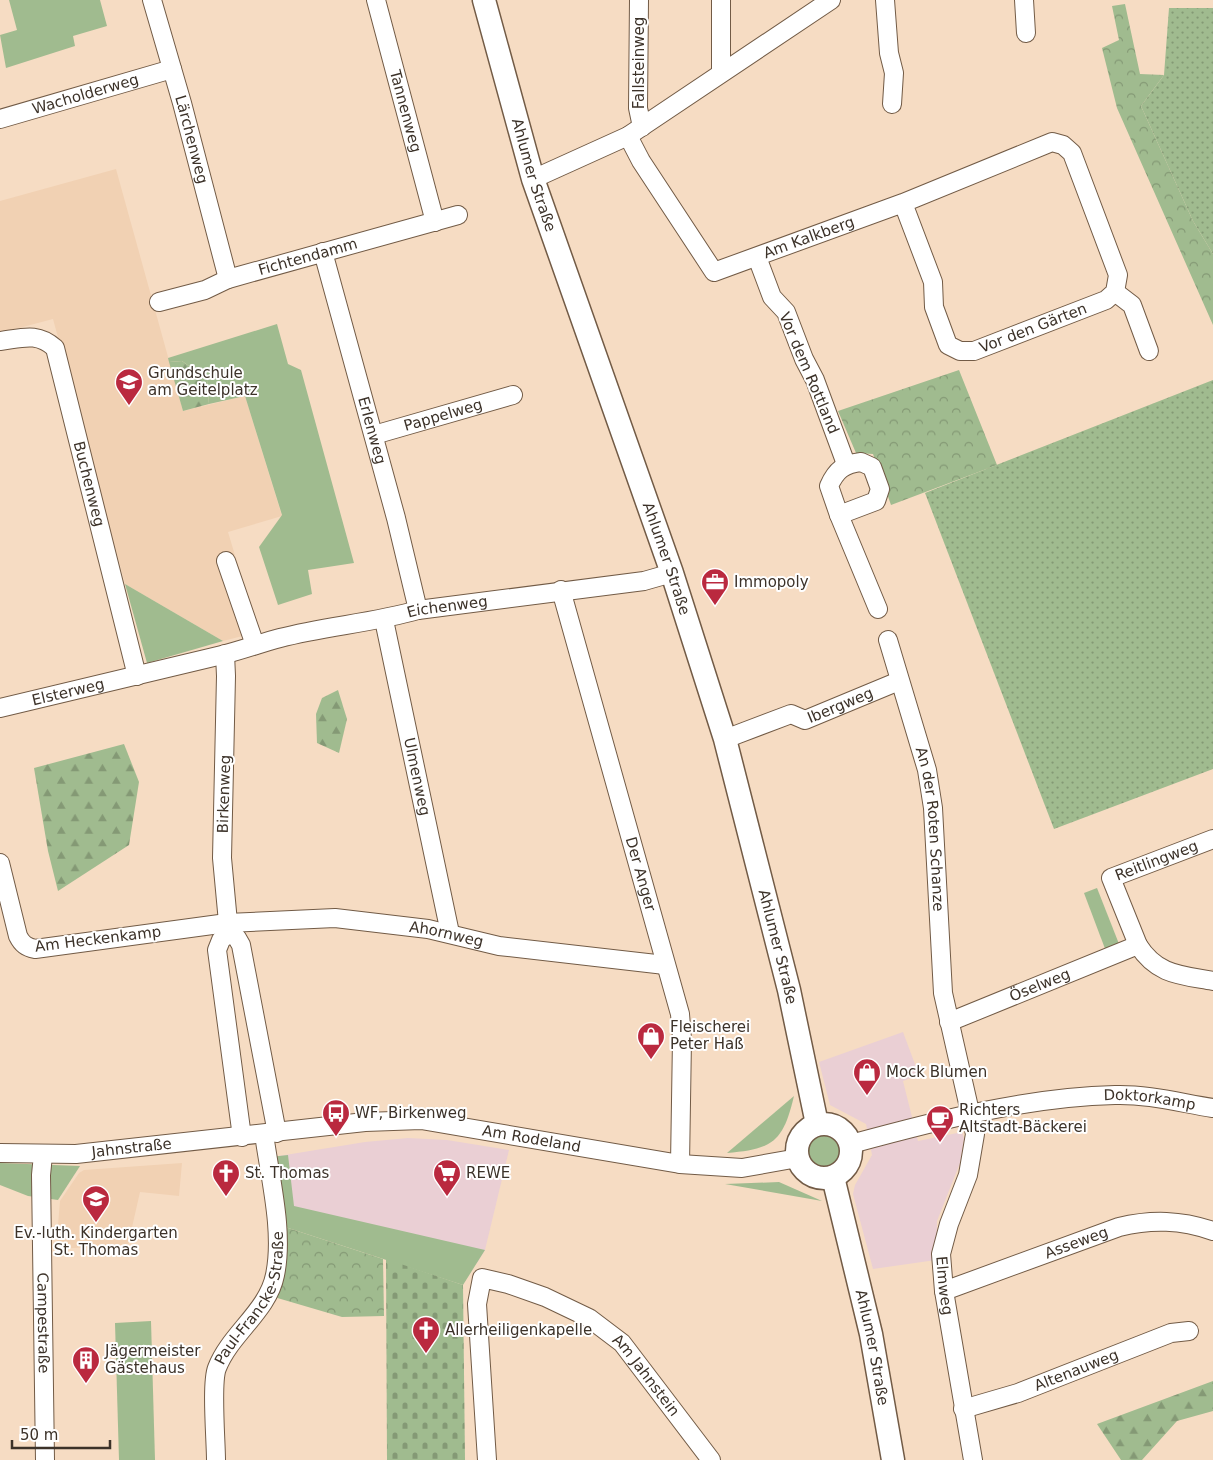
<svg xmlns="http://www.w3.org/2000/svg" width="1213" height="1460" font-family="'DejaVu Sans',sans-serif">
  <defs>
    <pattern id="forest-firs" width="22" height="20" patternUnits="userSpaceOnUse" patternTransform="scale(1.25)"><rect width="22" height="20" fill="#a0bb8f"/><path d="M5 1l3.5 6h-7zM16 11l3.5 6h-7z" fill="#849975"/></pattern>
    <pattern id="cemetery-stones" width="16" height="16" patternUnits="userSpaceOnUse" patternTransform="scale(1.25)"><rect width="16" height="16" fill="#a0bb8f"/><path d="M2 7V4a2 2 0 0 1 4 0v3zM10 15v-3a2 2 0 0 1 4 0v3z" fill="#849975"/></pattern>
    <pattern id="park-crowns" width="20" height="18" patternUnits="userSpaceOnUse" patternTransform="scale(1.25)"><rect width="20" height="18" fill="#a0bb8f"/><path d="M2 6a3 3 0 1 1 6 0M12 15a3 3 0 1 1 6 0" fill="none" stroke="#849975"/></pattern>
    <pattern id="garden-dots" width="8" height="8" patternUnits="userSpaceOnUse" patternTransform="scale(1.25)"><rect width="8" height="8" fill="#a0bb8f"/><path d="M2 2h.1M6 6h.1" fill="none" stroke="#849975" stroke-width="1.8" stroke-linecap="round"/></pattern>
  </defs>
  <rect width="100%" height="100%" fill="#f6dcc3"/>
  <!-- commercial -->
  <g fill="#eacfd4">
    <path d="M903,1032L919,1075L903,1081L918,1141L962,1132L964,1139L960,1163L937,1221L936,1260L873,1269L853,1194L855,1185L872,1155L866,1124L830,1105L819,1062Z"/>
    <path d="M408,1138L447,1140L509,1150L485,1250L477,1263L287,1211L279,1156L365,1142Z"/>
  </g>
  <!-- built -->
  <g fill="#f1d1b3">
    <path d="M116,169L183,411L245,396L282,516L228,532L258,632L223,641L125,584L53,319L0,333V201Z"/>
    <path d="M182,1163L179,1196L140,1192L128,1245L56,1249L60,1201L79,1173L84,1170Z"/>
  </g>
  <!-- grass -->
  <g fill="#a0bb8f">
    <path d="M9,0H100L107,26L73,36L75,46L6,68L0,35L17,30Z"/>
    <path d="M277,324L288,364L301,370L354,563L308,570L312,594L278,605L259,547L282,515L245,396L209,404L207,379L182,361L169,362L168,358Z"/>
    <path d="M125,584L223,641L147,663Z"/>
    <path d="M1097,888L1121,949L1107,954L1084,893Z"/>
    <path d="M794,1096C783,1142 773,1149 727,1153Z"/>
    <circle cx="823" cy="1152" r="19"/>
    <path d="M288,1155L294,1206L485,1250L463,1285L282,1226L270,1157Z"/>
    <path d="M0,1163L80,1166L58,1200L28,1196L0,1185Z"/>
    <path d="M779,1182L822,1201L725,1184Z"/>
    <path d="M151,1321L155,1460H119L115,1323Z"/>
  </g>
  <!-- forest -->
  <g fill="url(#forest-firs)">
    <path d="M182,361L207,379L209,404L183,411L169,362Z"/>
    <path d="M338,690L347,719L339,753L317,743L316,714L322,698Z"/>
    <path d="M124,744L139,782L129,845L58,891L48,851L34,768Z"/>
    <path d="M1213,1381V1411L1177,1421L1142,1460H1121L1097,1424Z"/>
  </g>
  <!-- cemetery -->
  <path fill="url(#cemetery-stones)" d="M386,1259L463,1285L465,1460H387Z"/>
  <!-- park -->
  <g fill="url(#park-crowns)">
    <path d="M1125,4L1140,74L1164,75L1141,106L1193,221L1213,254V325L1117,108L1102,48L1119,40L1112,6Z"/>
    <path d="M959,370L997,465L891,505L873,454L856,453L838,411Z"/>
    <path d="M282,1226L383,1259L384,1316L342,1317L274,1297Z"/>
  </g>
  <!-- garden -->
  <g fill="url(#garden-dots)">
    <path d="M1169,8H1213V254L1193,221L1141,106L1164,75Z"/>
    <path d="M1213,380V769L1054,829L925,493Z"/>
  </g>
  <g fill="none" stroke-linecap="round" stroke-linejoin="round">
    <!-- minor casing -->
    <g stroke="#725b46" stroke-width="20">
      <g id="minor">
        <path id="s1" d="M152,0L182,103L228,279"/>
        <path id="s2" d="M376,0L435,222"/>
        <path d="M639,0L638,108L642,127"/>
        <path d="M721,0V73"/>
        <path d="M885,0L889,53L894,73L892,104"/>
        <path d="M1024,0L1026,33"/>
        <path id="s3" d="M0,119L172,69"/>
        <path id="s4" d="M628,136L641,161L714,272L903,203L1052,142L1063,145L1072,153L1118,275L1115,292L1106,300L974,351H960L948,345L934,307L933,282L903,203"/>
        <path d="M533,179L628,136L831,0"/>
        <path id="s5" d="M323,252L396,518L418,610"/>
        <path d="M757,257L772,297L786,312L804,359L815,380L846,464"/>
        <path d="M1115,292L1132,305L1149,351"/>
        <path id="s6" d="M159,302L205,290L228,279L458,215"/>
        <path id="s7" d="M0,341C23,338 37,332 55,348L137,676"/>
        <path id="s8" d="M374,435L513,395"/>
        <path d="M861,462L872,467L880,489L876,501L839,515L829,486C836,470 844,464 861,462Z"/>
        <path d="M839,515L878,609"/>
        <path d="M226,561L255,645"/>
        <path id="s9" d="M561,590L680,1014L682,1039L680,1164"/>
        <path id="s10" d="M384,620L450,933"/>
        <path id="s11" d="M888,640L927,770L933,808L943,993L975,1134L968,1175L949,1224L941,1254L944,1291L973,1460"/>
        <path d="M225,654L226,676L222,858L229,933"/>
        <path id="s12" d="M0,708C74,691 148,673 222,655C242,650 261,643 280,638C326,626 373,623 418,610L644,581L672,573"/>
        <path id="s13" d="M725,739L791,714L805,720L899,681"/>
        <path id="s14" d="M0,863L18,936C22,944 26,947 35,949L227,923L335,918L428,929L499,946L665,965"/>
        <path d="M229,933L221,940L217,950L242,1137"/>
        <path d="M229,933L237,938L241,945L277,1133"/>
        <path id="s15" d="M1138,945L1111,878L1213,839"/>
        <path id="s16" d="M949,1022L1138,945C1157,975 1180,975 1213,981"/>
        <path id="s17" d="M851,1144C936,1121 1026,1097 1115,1095C1147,1094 1181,1103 1213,1108"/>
        <path id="s18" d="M0,1153L76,1154L365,1122L421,1120L680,1164L742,1168L798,1158"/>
        <path id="s19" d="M43,1155L41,1175L45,1460"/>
        <path id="s20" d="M944,1291L1119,1227C1152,1219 1181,1220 1213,1231"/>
        <path id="s21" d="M963,1409L1018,1393L1171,1333L1189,1331"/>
        <path id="s22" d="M216,1460C216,1441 211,1383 217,1368C230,1334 268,1311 275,1275C284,1232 270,1178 264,1134"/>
        <path id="s23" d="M487,1460L477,1304L482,1278L508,1284L545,1297L589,1318L622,1343L711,1460"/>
      </g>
    </g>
    <!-- major casing -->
    <g stroke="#725b46" stroke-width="25">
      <g id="major">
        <path id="s24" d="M484,0L533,179L672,573L725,739L789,990L817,1124"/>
        <circle cx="824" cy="1151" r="27"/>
        <path id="s25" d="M833,1177L871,1334L893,1460"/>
      </g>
    </g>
    <!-- minor -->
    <use href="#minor" stroke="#fff" stroke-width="18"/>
    <!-- major -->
    <use href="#major" stroke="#fff" stroke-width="22"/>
  </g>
  <!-- icons -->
  <defs>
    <g id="school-pin" transform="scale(1.4375)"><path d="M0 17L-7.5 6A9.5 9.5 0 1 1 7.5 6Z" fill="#ba293f" stroke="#fff"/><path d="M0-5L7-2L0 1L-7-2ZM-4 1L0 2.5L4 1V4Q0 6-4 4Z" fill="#fff"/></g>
    <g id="office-pin" transform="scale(1.4375)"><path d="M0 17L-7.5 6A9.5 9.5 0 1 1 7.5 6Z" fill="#ba293f" stroke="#fff"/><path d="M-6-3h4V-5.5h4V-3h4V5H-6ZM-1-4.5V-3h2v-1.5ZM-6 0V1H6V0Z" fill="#fff"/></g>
    <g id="shop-pin" transform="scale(1.4375)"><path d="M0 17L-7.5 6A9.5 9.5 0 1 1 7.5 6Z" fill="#ba293f" stroke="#fff"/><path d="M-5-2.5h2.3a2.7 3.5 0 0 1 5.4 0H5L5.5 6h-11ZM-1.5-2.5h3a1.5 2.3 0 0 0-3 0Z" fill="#fff"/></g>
    <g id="bus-pin" transform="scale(1.4375)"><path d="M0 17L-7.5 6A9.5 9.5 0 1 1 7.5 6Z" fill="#ba293f" stroke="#fff"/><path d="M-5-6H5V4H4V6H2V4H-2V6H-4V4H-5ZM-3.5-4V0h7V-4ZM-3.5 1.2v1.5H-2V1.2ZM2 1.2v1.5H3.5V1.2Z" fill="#fff"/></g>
    <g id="cafe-pin" transform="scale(1.4375)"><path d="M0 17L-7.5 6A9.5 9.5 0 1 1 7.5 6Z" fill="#ba293f" stroke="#fff"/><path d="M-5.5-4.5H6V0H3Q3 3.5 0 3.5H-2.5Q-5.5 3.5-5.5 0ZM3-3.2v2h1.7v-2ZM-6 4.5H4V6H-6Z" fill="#fff"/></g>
    <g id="church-pin" transform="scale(1.4375)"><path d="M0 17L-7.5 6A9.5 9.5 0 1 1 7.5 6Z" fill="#ba293f" stroke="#fff"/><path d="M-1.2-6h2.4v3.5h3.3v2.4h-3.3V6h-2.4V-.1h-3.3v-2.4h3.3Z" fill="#fff"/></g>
    <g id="supermarket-pin" transform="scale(1.4375)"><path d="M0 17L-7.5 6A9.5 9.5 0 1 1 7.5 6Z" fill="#ba293f" stroke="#fff"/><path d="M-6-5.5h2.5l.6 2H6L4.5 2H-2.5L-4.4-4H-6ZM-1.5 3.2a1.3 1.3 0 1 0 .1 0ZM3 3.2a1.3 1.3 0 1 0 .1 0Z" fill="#fff"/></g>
    <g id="building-pin" transform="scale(1.4375)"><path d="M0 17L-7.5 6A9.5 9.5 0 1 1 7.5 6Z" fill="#ba293f" stroke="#fff"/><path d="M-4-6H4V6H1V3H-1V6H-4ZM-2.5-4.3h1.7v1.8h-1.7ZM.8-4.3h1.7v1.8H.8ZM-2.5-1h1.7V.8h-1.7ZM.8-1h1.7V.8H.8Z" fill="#fff"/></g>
  </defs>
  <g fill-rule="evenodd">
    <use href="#school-pin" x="129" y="382"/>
    <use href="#office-pin" x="715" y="582"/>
    <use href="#shop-pin" x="651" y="1036"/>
    <use href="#shop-pin" x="867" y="1072"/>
    <use href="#bus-pin" x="336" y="1113"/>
    <use href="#cafe-pin" x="940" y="1119"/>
    <use href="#church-pin" x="226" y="1173"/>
    <use href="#supermarket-pin" x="447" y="1173"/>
    <use href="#school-pin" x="96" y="1199"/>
    <use href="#church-pin" x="426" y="1330"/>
    <use href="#building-pin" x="86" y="1360"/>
  </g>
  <g text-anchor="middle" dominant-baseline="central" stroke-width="4" stroke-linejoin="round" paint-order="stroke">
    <!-- street labels -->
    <g font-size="15" fill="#3c3229" stroke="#fff">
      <text transform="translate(639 63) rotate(-90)">Fallsteinweg</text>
      <text stroke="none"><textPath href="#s3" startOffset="89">Wacholderweg</textPath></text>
      <text stroke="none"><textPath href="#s2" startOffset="115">Tannenweg</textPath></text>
      <text stroke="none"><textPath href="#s1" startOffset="145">Lärchenweg</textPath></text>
      <text stroke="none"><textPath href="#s24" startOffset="182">Ahlumer Straße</textPath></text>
      <text stroke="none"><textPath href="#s4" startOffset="262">Am Kalkberg</textPath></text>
      <text stroke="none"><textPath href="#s6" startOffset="156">Fichtendamm</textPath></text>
      <text transform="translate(1033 328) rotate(-21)">Vor den Gärten</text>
      <text transform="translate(809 373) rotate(67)">Vor dem Rottland</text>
      <text stroke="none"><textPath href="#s8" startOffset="72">Pappelweg</textPath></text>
      <text stroke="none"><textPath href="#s5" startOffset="185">Erlenweg</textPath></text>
      <text stroke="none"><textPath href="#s7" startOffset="198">Buchenweg</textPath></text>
      <text stroke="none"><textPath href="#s24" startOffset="588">Ahlumer Straße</textPath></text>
      <text stroke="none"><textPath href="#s12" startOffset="459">Eichenweg</textPath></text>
      <text stroke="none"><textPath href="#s12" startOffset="70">Elsterweg</textPath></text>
      <text stroke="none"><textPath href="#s13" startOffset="124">Ibergweg</textPath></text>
      <text stroke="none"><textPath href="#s10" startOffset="160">Ulmenweg</textPath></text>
      <text transform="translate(224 794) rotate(-88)">Birkenweg</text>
      <text stroke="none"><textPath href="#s11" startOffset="195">An der Roten Schanze</textPath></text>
      <text stroke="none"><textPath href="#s15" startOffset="121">Reitlingweg</textPath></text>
      <text stroke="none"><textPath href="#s9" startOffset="295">Der Anger</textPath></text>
      <text stroke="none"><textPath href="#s14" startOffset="512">Ahornweg</textPath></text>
      <text transform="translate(98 939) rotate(-7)">Am Heckenkamp</text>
      <text stroke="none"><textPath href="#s24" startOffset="992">Ahlumer Straße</textPath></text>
      <text stroke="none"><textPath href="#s16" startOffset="98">Öselweg</textPath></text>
      <text stroke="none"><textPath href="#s17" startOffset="304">Doktorkamp</textPath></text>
      <text stroke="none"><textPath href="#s18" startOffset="535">Am Rodeland</textPath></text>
      <text stroke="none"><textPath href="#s18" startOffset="132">Jahnstraße</textPath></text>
      <text stroke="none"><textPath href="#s20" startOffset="141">Asseweg</textPath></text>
      <text stroke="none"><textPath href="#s11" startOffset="661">Elmweg</textPath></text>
      <text stroke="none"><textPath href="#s22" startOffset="172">Paul-Francke-Straße</textPath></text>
      <text stroke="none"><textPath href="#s19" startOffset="168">Campestraße</textPath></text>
      <text stroke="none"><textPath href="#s25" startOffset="175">Ahlumer Straße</textPath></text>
      <text stroke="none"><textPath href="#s21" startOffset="120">Altenauweg</textPath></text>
      <text stroke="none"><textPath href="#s23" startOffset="379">Am Jahnstein</textPath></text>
    </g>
    <!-- poi labels -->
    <g font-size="15" fill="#3c3229" stroke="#fff" text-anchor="start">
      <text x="148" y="373">Grundschule<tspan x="148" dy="17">am Geitelplatz</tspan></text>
      <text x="734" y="582">Immopoly</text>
      <text x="670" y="1027">Fleischerei<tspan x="670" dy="17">Peter Haß</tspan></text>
      <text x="886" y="1072">Mock Blumen</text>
      <text x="959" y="1110">Richters<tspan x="959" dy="17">Altstadt-Bäckerei</tspan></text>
      <text x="355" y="1113">WF, Birkenweg</text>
      <text x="245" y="1173">St. Thomas</text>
      <text x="466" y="1173">REWE</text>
      <text x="96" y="1233" text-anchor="middle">Ev.-luth. Kindergarten<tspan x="96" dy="17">St. Thomas</tspan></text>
      <text x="445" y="1330">Allerheiligenkapelle</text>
      <text x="105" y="1351">Jägermeister<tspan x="105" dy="17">Gästehaus</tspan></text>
    </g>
  </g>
  <!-- scale -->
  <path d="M12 1440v8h98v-8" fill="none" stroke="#3c3229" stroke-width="2.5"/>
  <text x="20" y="1440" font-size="15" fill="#3c3229" stroke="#ffffff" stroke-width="4" paint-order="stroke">50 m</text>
</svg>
